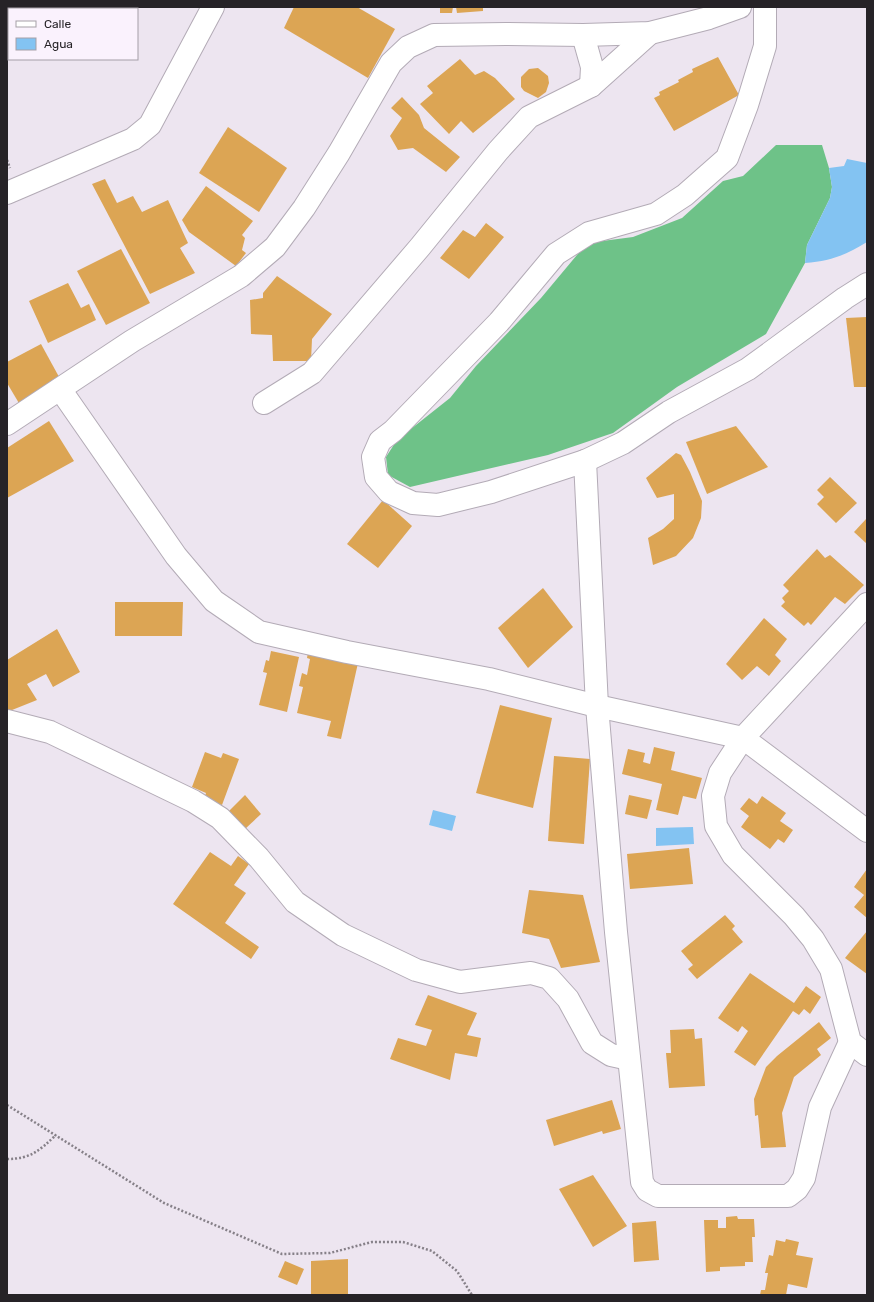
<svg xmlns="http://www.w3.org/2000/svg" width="874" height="1302" font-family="Rubik,sans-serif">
  <rect width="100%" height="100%" fill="#ede5f0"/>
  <!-- forest -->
  <path fill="#6ec288" d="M776,145H822L829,168L832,187L830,198L807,245L805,263L766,334L677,387L613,433L548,455L410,487L388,475L386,457L397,440L450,398L476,366L541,298L587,243L633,237L682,218L723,181L743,176Z"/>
  <!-- water -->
  <g fill="#83c3f2">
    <path d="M847,159L867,163V242C846,255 831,261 805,263L807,245L830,198L832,187L829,168L844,166Z"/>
    <path d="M433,810L456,816L452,831L429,825Z"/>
    <path d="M693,827L694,844L656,846V828Z"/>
  </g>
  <!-- building -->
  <g fill="#dca554">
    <path d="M294,7H357L395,29L368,78L284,28Z"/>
    <path d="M440,7H453L452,13H440Z"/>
    <path d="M456,7H483V11L457,13Z"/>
    <path d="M718,57L739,95L674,131L654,98L660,95L659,92L679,82L678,80L693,72L692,69Z"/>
    <path d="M460,59L475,75L484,71L495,78L515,99L473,133L461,121L449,134L420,104L433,93L427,86Z"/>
    <path d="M538,68L548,76L549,83L546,92L538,98L524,91L521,87V77L529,69Z"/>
    <path d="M402,97L419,115L424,128L460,157L446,172L413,148L398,150L390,136L402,118L391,108Z"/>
    <path d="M228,127L287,168L259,212L199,173Z"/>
    <path d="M105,179L117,203L133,196L142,212L168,200L188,243L180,248L195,273L150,294L92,184Z"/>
    <path d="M206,186L253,221L242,235L245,238L242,250L246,253L236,266L189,232L182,220Z"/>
    <path d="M486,223L504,237L469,279L440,258L463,230L475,237Z"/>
    <path d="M121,249L150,303L106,325L77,271Z"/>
    <path d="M277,276L332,314L312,339L311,361H273L272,335L251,334L250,300L263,298V293Z"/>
    <path d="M68,283L81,308L89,304L96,320L48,343L29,301Z"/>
    <path d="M867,317V387H854L846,318Z"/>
    <path d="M41,344L64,386L23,410L7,383V362Z"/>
    <path d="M49,421L74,461L7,498V448Z"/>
    <path d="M736,426L768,467L707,494L686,442Z"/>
    <path d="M676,453L681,455L690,472L702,501L701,518L693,538L676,556L653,565L648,538L663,529L674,519V494L657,498L646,478Z"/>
    <path d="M830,477L857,503L836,523L817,504L824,497L817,490Z"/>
    <path d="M383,500L412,526L378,568L347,544Z"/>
    <path d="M867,518V544L854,532Z"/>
    <path d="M817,549L825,558L830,555L864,585L845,604L835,597L811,625L808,622L804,626L781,606L785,602L782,598L789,591L783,585Z"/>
    <path d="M543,588L573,627L528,668L498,628Z"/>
    <path d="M115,602H183L182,636H115Z"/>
    <path d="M764,618L787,639L775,655L781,661L769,676L757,666L742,680L726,664Z"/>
    <path d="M57,629L80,672L53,687L46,674L27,684L37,700L7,712V660Z"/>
    <path d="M271,651L299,657L287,712L259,705L267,673L263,672L266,660L269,661Z"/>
    <path d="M308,652L358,663L341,739L327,736L331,721L297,713L303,687L299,686L302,673L307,675L310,659L307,658Z"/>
    <path d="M500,705L552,718L533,808L476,793Z"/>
    <path d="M654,747L675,752L671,770L702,778L696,799L683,796L678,815L656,810L662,784L622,774L628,749L645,753L643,762L650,764Z"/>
    <path d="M205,752L221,758L223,753L239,759L222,805L204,799L206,793L192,787Z"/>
    <path d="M554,756L590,759L584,844L548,841Z"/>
    <path d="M245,795L261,814L244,830L228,812Z"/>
    <path d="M629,795L652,800L647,819L625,814Z"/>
    <path d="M762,796L786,813L780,821L793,830L784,843L778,839L770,849L741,827L749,816L740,809L749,798L757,804Z"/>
    <path d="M689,848L693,884L630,889L627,854Z"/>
    <path d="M210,852L231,866L238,856L249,864L234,885L246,893L225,923L259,947L251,959L173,904Z"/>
    <path d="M867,869V918L854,907L864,895L854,887Z"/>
    <path d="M529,890L583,895L600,962L561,968L549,939L522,933Z"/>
    <path d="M725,915L735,926L732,929L743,942L697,979L688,969L693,965L681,951Z"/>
    <path d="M867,931V974L845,958Z"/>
    <path d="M750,973L794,1003L806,986L821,997L810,1014L804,1009L799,1015L793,1011L755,1066L734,1052L748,1031L742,1026L738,1032L718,1018Z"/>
    <path d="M428,995L477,1013L467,1035L481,1038L477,1057L455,1053L450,1080L390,1059L398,1038L426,1046L432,1030L415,1025Z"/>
    <path d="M819,1022L831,1038L817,1049L821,1055L794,1077L782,1113L786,1147L761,1148L758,1115L755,1116L754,1099L766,1067L777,1056Z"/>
    <path d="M694,1029L695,1039L702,1038L705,1086L669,1088L666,1053H671L670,1030Z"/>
    <path d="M612,1100L621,1129L603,1134L602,1131L554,1146L546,1120Z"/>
    <path d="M593,1175L627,1226L593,1247L559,1189Z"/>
    <path d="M737,1216L738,1219H754L755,1237H752L753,1262H745V1266L720,1267V1271L706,1272L704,1220H718V1228H726V1217Z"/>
    <path d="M656,1221L659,1260L634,1262L632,1223Z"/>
    <path d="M786,1239L799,1242L796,1255L813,1258L807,1288L788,1284L786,1295H760L761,1290H765L768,1273H765L769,1255L773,1256L776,1240L785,1242Z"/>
    <path d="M348,1259V1295H311V1261Z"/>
    <path d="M285,1261L304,1269L297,1285L278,1277Z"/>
  </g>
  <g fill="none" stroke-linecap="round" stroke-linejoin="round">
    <!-- minor casing -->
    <g stroke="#b3abb6" stroke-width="24">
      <g id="minor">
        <path d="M765,7V46L747,105L727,158L685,195L656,214L589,233L556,254L499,322L393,431L380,441L373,457L376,477L389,492L413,503L438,505L491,492L585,461L623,443L669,412L748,369L845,298L867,284"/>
        <path d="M583,35L592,67L591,86"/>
        <path d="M7,193L133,139L150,125L213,7"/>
        <path d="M60,389L176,556L214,601L259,632L347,652L489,679L597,706L743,738L867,831"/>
        <path d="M264,403L312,373L420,247L498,151L529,117L591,86L650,33"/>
        <path d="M7,424L132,341L241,276L275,247L304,208L339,153L391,63L408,47L434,35L506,34L583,35L650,33L709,18L740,7"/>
        <path d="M585,461L597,706L616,932L642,1182L647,1190L658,1196H788L797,1189L804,1178L820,1107L850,1042"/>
        <path d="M867,604L743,738L720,773L713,796L716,826L733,855L794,916L813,939L831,969L850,1042L867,1055"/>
        <path d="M7,721L50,732L193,801L220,818L259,858L295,902L343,935L416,970L460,982L531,973L549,978L568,999L592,1043L611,1055L629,1059"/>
      </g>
    </g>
    <!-- path -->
    <g stroke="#868088" stroke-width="2.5" stroke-dasharray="2 2" stroke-linecap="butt">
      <path d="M7,160L10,168"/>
      <path d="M7,1105L164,1203L282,1254L330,1253L372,1242H403L432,1251L457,1271L472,1295"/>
      <path d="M7,1159C31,1159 40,1150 56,1135"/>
    </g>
    <!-- minor -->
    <use href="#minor" stroke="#fff" stroke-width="22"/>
  </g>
  <!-- border -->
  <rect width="874" height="1302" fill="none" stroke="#262327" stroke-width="16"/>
  <!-- legend -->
  <rect x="8" y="8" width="130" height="52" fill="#faf2fd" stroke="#a59fa7"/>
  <rect x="16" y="21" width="20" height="6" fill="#ffffff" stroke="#a59fa7"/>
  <text x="44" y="28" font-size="12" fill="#262327">Calle</text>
  <rect x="16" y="38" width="20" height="12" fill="#83c3f2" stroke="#a59fa7"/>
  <text x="44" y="48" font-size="12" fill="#262327">Agua</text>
</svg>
